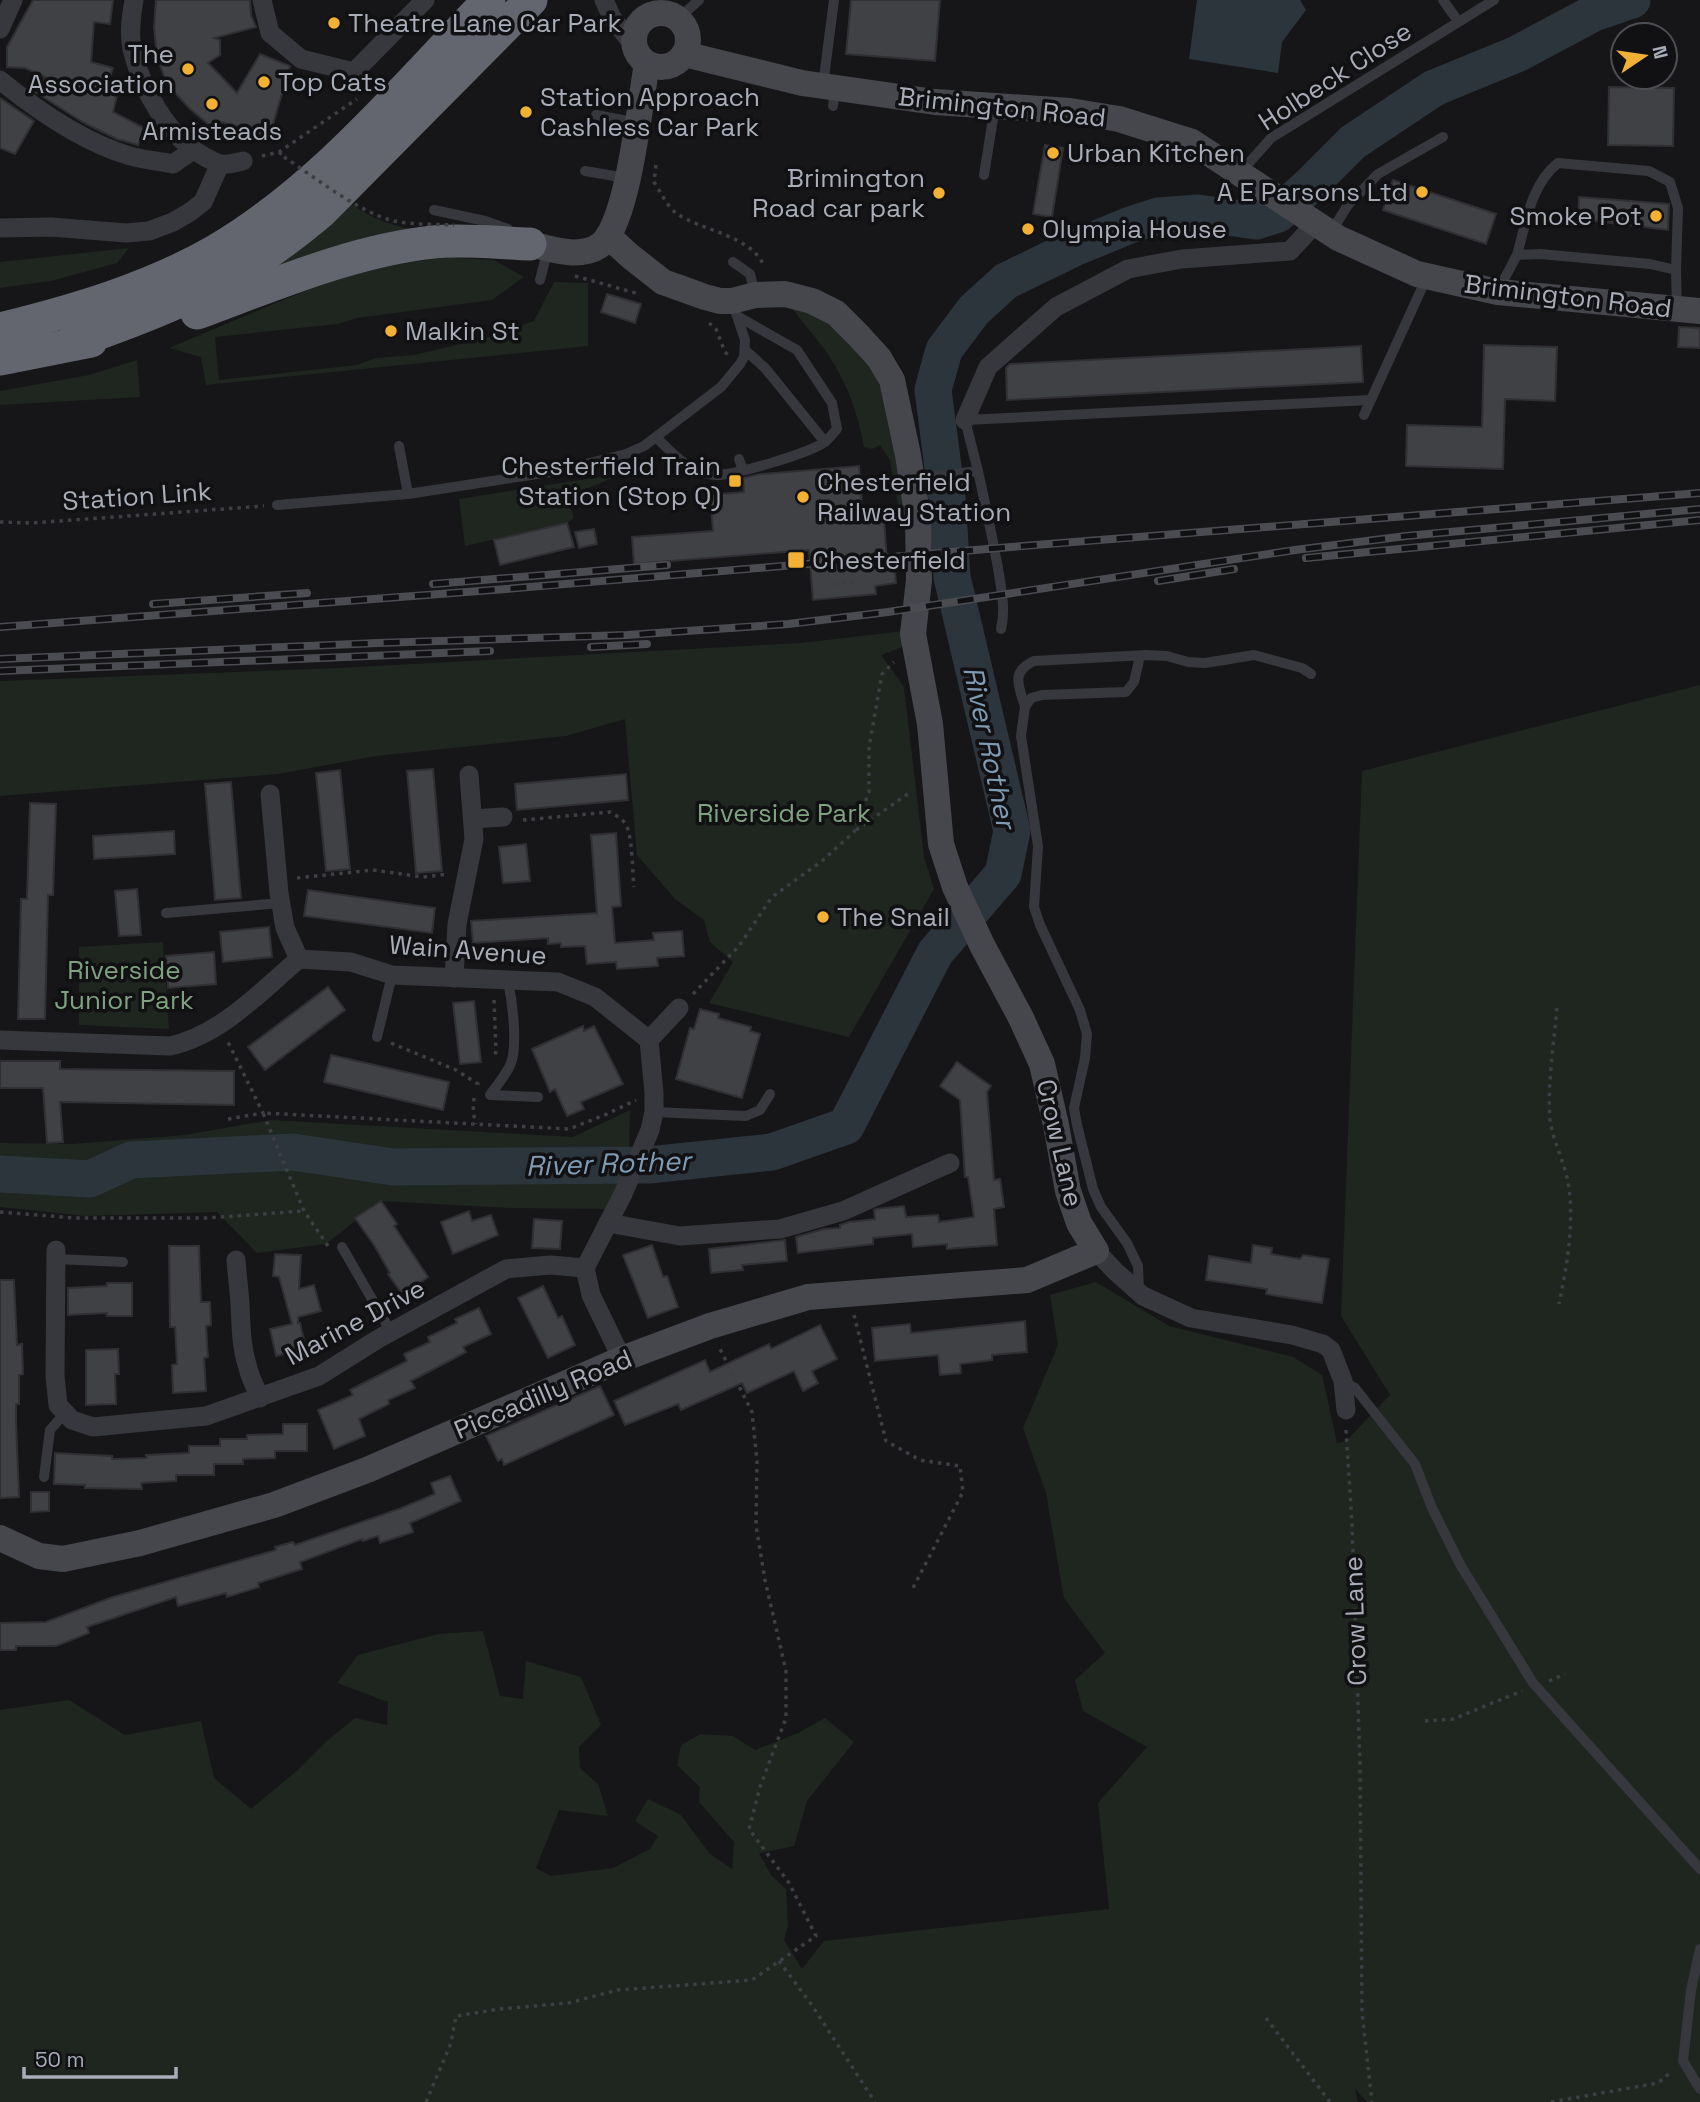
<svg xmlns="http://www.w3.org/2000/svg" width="1700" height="2102" font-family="'Space Grotesk',sans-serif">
  <rect width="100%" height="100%" fill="#161618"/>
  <!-- green -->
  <g fill="#1e261f">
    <path d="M347,201C370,219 395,226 424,233L252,284Z"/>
    <path d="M129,248L117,263L51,281L0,288V262Z"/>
    <path d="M438,257L494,260L524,277L492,300L357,318L337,324L215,337L219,380L357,365L376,358L414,355L482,339L534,321L554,282L588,283V346L206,385L201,357L169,348L290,297L365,268Z"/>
    <path d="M798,301L839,328L872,366L885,399L892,431L905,517L900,516L890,460L880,445L872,449L864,447C857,409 845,377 822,346C813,334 803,323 794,311Z"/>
    <path d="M137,360L140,397L0,405V391L89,375Z"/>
    <path d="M624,473L567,497L574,518L567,523L465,546L459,499Z"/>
    <path d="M904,631L905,646L881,655L904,687L924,857L934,889L849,1037L709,1003L733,962L710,942L704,920L675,899L637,855L625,719L566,736L376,756L278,774L0,796V681L338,668L801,643Z"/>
    <path d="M1700,685V2102H1367L1355,2089L1358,2102H0V1710L69,1700L125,1735L201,1721L214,1778L251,1809L299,1769L328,1740L355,1718L387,1725L388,1702L337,1683L358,1655L438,1634L483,1631L500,1696L523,1699L526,1661L581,1677L601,1725L579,1747L580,1768L598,1784L608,1816L559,1810L536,1868L551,1876L613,1868L650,1849L658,1836L635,1821L648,1799L681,1815L710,1854L732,1869L734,1842L699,1802L700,1787L677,1765L681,1745L701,1734L733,1736L755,1750L798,1733L825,1718L854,1742L807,1801L794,1846L759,1853L771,1875L786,1889L788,1926L784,1940L802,1969L824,1941L1109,1909L1098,1803L1147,1747L1083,1711L1075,1680L1105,1653L1064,1598L1046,1493L1023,1428L1058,1345L1050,1295L1096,1282L1169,1326L1293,1357L1322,1375L1337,1443L1346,1441L1390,1395L1341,1316L1362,771Z"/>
    <path d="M163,942L169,1029L79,1025V947Z"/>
    <path d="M630,1110L629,1153L607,1209L511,1208L381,1201L326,1244L257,1253L217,1212L85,1216L0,1207V1143L72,1144L185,1135L271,1120L573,1137Z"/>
  </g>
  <!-- water -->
  <path fill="#2c353c" d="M1197,0H1300L1306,10L1282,42L1278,73L1189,59Z"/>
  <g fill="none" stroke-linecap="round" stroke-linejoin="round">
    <!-- river -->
    <path stroke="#2c353c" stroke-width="37" d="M0,1174L90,1179L131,1160L293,1152L393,1167L649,1165L772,1152L846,1126L935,953L1003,874L1012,831L952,577L947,498L933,390L944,350L974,310L1006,281L1074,248L1130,225L1158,216L1198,213L1256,221L1278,214L1309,186L1353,142L1434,88L1517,54L1594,13L1632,0"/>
  </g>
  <!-- building -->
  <g fill="#404145" stroke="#303034" stroke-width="2">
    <path d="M33,0H113L110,24L94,22L91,62L113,68L106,89L117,95L113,112L144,128L138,145L117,139L84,123L37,93L35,92L45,77L25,68L7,67V47Z"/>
    <path d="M156,0H250L251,15L256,27L214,38L220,40V55L208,63L237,93L260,54L290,66L269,138L221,122L215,130L189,108L167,84L157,57L154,27Z"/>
    <path d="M851,0H940L935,61L846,54Z"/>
    <path d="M1609,87L1674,88L1673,146L1608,145Z"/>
    <path d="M0,98L34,121L15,154L0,148Z"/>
    <path d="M1045,145L1063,148L1052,217L1033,214Z"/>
    <path d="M1393,180L1496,214L1486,244L1383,210Z"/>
    <path d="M1579,197L1669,204L1668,230L1578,219Z"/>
    <path d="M607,294L641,304L635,323L601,312Z"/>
    <path d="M1679,327L1700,328V348L1678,347Z"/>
    <path d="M1484,345L1557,347L1555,401L1505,399L1503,469L1406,466L1407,425L1482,427Z"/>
    <path d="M1361,346L1363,382L1007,400L1006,368L1010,364Z"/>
    <path d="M859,466L863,520L884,519L887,560H894L896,583L875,586L876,594L813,600L809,550L634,564L632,537L713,531L710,495L744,492L743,478L761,474Z"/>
    <path d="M567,523L574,547L500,565L494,540Z"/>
    <path d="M594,529L597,544L579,548L575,532Z"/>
    <path d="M433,769L442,871L416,873L407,771Z"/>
    <path d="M340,770L350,869L326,871L316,773Z"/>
    <path d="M626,774L628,800L517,810L515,784Z"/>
    <path d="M231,782L241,898L215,900L205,784Z"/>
    <path d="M30,803L56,804L53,895H48L45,1019H18L21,899H27Z"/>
    <path d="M174,831L175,854L94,859L93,836Z"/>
    <path d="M616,833L621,906L612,907L615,943L654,940L653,933L682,931L684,956L657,958L658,966L617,969L616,962L587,964L585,946L561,947V943L548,944V938L473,943L471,921L597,913L591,835Z"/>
    <path d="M526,844L530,881L503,883L499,847Z"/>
    <path d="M137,889L141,935L119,936L115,891Z"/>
    <path d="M308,890L435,908L432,933L304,916Z"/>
    <path d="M269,927L272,957L223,962L220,932Z"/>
    <path d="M214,952L216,984L168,988L166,956Z"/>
    <path d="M328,987L345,1010L265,1070L248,1047Z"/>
    <path d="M474,1001L481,1062L460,1064L453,1003Z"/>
    <path d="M700,1009L719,1014L718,1018L751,1027L750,1031L760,1034L742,1098L676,1079L690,1028L694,1029Z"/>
    <path d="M583,1026L584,1031L594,1026L623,1084L581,1102L584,1109L567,1116L555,1089L550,1092L532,1049Z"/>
    <path d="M331,1055L449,1082L443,1110L324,1082Z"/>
    <path d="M0,1061H60V1069L234,1071V1105L60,1102L63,1142L47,1143L43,1088H0Z"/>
    <path d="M957,1062L991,1086L987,1092L994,1180L1000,1179L1004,1207L994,1209L997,1245L947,1249V1244L913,1247L912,1234L873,1238V1244L798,1253L796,1237L824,1229L840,1228V1225L849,1222L875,1219L874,1210L876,1209L904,1206L906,1217L938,1215L939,1222L974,1217L968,1177H965L960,1100L940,1086Z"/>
    <path d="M381,1201L397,1224L394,1226L428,1277L403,1295L388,1274L390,1273L374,1245L355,1218Z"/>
    <path d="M469,1211L472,1221L491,1215L498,1235L453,1254L441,1222Z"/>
    <path d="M534,1219L562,1221L560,1249L532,1248Z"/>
    <path d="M785,1240L787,1261L742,1265L743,1270L711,1273L709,1249Z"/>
    <path d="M652,1245L663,1277L667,1276L678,1307L648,1318L623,1255Z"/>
    <path d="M1253,1245L1272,1248L1271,1254L1300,1259L1303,1255L1329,1259L1322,1303L1266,1294L1267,1289L1206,1280L1209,1256L1251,1263Z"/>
    <path d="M169,1246H199L201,1302H210L211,1325L206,1326L208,1357L204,1358L206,1391L173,1393L172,1365L177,1364L175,1327H170Z"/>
    <path d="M275,1254L301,1255L299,1289L314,1285L321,1311L298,1317V1323H300L306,1349L276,1356L270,1329L292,1324L279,1277L273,1276Z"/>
    <path d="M0,1280H14L17,1345L22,1344L23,1374L19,1375V1404H16V1422L19,1497L0,1498Z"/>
    <path d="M107,1283H132V1316H107V1313L68,1315V1288L107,1286Z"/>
    <path d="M543,1286L558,1318L562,1316L575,1345L548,1358L518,1298Z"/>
    <path d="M479,1308L491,1334L463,1347L466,1352L411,1381L415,1388L388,1400L389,1404L359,1419L365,1436L334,1449L318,1410L353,1395L350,1390L407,1361L404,1354L430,1342L428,1337L457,1323L455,1319Z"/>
    <path d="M1025,1321L1027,1352L992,1355V1360L960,1364L961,1373L940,1375L938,1355L875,1361L872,1328L910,1324L911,1333Z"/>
    <path d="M820,1325L837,1359L812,1371L818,1383L803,1391L794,1371L747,1393L742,1383L681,1410L678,1404L625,1425L614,1401L705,1360L710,1372L769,1344L771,1349Z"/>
    <path d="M118,1349L119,1374H115L116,1404L86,1405V1350Z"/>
    <path d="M600,1386L614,1415L504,1465L502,1459L498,1461L486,1436Z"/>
    <path d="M283,1424H307V1451H275V1458L243,1459V1464H214V1475H176V1481L141,1483L142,1489L85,1488V1485L54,1484L55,1453L112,1456V1459L147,1458L146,1455L189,1453V1446H220V1439H247V1435L283,1434Z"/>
    <path d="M450,1476L461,1501L410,1523L413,1532L380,1543L378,1536L363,1541L362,1539L300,1562L302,1569L258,1583L259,1587L227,1597L226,1593L178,1606L176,1597L87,1627L89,1633L56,1646H16V1650H0V1623L46,1622L113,1597L276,1550L275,1547L293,1542L295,1545L399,1509L435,1494L431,1483Z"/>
    <path d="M31,1492H49V1511L31,1512Z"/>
  </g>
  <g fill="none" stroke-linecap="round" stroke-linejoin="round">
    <!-- path -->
    <g stroke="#3d3f44" stroke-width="3.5" stroke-dasharray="3.5 5" stroke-linecap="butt">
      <path d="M279,152L284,157"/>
      <path d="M262,156L279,152L357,99"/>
      <path d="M656,165L654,182C660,191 667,206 676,213C701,231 751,235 764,266"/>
      <path d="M575,276L639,294"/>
      <path d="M709,323L716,329L725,352L728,355"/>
      <path d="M819,485L821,514"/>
      <path d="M0,522L32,523L264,506"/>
      <path d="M834,584L854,582"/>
      <path d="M523,820L610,812C615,815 621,818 625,823C633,835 632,871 634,887"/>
      <path d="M856,830L912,791"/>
      <path d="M297,878L373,870L423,877L449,874"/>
      <path d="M693,994L739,946L772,897L822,861L854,832L869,792V747L882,674L894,662"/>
      <path d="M494,1000L496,1050L495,1058"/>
      <path d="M1557,1008C1554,1041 1547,1087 1550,1120C1553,1141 1564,1161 1568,1182C1575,1221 1567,1265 1559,1304"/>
      <path d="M391,1043L456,1070L478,1084L477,1088"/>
      <path d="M474,1098L473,1112L476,1124"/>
      <path d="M228,1119L263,1113L228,1042"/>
      <path d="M0,1212L75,1218H207L304,1211"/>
      <path d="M328,1246L304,1211L263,1113L569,1129L607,1114L636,1100"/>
      <path d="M854,1315L886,1441L920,1460L960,1466L963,1492L913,1588"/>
      <path d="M1346,1430L1352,1524L1360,1765L1362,2012L1372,2102"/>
      <path d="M1549,1681L1565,1674"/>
      <path d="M1425,1721L1453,1719L1522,1691"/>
      <path d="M779,1961L811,2004L875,2102"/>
      <path d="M1266,2018L1330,2102"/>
      <path d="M426,2102L451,2043L456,2016L500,2009L568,2003L618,1990L752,1980L816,1936L789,1883L749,1829L760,1787L786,1718V1671L765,1580L756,1526L757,1461L752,1412L719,1347"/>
      <path d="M1551,2102L1658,2083L1671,2072"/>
    </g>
    <!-- lane -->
    <g stroke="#37383d" stroke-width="10">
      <path d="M1443,0L1458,21"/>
      <path d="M678,19L699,0"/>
      <path d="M823,85L834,0"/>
      <path d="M833,106L835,88"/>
      <path d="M596,115L638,123"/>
      <path d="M585,171L626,178"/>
      <path d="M1240,173L1271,138L1494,0"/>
      <path d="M984,175L995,106"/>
      <path d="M434,210L485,221L508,229"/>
      <path d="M1331,232L1348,205L1378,174L1443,137"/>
      <path d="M1517,255C1526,223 1531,184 1558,163L1649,171L1670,182L1678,208L1676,270"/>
      <path d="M733,262L750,274L755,294"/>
      <path d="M540,280L548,249"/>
      <path d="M1499,289L1517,255L1540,254L1650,264L1676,270L1677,308"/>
      <path d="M745,350L765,368L825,442"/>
      <path d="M1364,415L1426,279"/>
      <path d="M657,438C673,454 691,474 716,475C735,475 811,453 826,441C830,438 833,433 837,429L832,403L797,350L737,316"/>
      <path d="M399,446L408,494"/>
      <path d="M739,459L743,470"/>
      <path d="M978,471C985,503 992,535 998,568C1001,588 1006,609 1001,629"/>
      <path d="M912,479L978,471L965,420L1370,400"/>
      <path d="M277,505L408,494L557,471L626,454L644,446L721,387L740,364L744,357L745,340L733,304"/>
      <path d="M1025,707C1019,686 1010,672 1034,661L1146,655L1167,656L1188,662L1205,663L1254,655L1302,668L1311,674"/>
      <path d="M166,913L281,903"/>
      <path d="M508,980C512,1001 518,1043 511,1063C507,1074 497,1085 490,1095L538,1097"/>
      <path d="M377,1037L392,975"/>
      <path d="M654,1112L746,1116L760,1110L770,1094"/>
      <path d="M342,1247L391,1332"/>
      <path d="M56,1259L123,1262"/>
      <path d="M1139,1292L1138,1266L1127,1243L1101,1207L1093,1189L1077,1125L1074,1108L1085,1058L1087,1034L1080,1010L1040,925L1034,907L1038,846L1021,736L1025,707L1031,698L1042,695L1126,692L1134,682L1140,656"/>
      <path d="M1344,1382L1355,1388L1415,1464L1432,1508L1461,1566L1533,1683L1700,1869"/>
      <path d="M44,1477L50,1430L65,1413"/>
      <path d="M1700,1949L1691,1990L1683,2061L1700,2089"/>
    </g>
    <!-- street -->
    <g stroke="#37383d" stroke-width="19">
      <path d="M134,0C131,17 129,32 132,49C142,90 168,138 207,158C211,160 217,164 222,164C228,165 237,162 243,161"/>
      <path d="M262,0L270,33L301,59L354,72L425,0"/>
      <path d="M604,0L612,18L633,44"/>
      <path d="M0,29L13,0"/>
      <path d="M0,80C38,111 83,142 130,156C144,160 159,161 173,164L193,150"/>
      <path d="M0,228L51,227L126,233L149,231L173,222L190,212L203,202L220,164"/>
      <path d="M965,420L988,367L1056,307L1128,269L1182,259L1290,251L1315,224"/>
      <path d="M270,794L279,893L285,928L299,959"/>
      <path d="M473,819L503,817"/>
      <path d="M454,978L457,924L474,839L469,775"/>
      <path d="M0,1040L170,1046C221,1035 260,992 299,959L351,962L392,975L558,982L595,997L649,1040L654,1093V1112L650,1130L623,1194L585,1268L591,1295L622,1359"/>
      <path d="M649,1040L679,1008"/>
      <path d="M608,1223L680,1236L780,1229L843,1211L950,1163"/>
      <path d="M56,1250L55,1376L58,1405L72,1420L93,1427L206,1416L319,1376L378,1339L506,1269L550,1265L585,1268"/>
      <path d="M1096,1251L1116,1272L1143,1296L1191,1318L1292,1335L1323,1344L1331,1350L1343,1381L1346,1410"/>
      <path d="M236,1260C237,1275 239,1289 240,1303C241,1325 241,1347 248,1368C250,1378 256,1388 260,1398"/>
    </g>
    <!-- secondary -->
    <g stroke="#45474d" stroke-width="26">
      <circle cx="661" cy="40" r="27"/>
      <path d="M684,54L802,83L935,102L1070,111L1119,119L1192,142L1338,238L1417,274L1498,292L1700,311"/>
      <path d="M530,244C551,249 579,259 599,246C628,228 640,100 647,64"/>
      <path d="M0,1538L39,1556L63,1559L140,1543L274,1505L367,1470L622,1359L710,1326L808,1297L1027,1280L1096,1251L1079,1223L1068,1191L1056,1125L1042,1064L1021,1018L982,945L955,887L941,844L930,724L913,634L919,580L918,519L908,455L892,380L879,358L858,335L836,313L812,301L785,294L755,295L732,301H720L705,297L663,282L630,256L608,236"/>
    </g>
    <!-- highway -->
    <g stroke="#63666e" stroke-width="33">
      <path d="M197,313C274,285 351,251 433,242C465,239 498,243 530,244"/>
      <path d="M0,329C73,311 149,289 215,251C321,189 404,88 489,0"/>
      <path d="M69,344C129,323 188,301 243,269C271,252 297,232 322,211L531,0"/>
      <path d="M0,359L91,341"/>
    </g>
    <!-- rail casing -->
    <g stroke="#4a4c52" stroke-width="8">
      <g id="rail">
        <path d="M1306,558L1700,520"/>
        <path d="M1158,581L1234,569"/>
        <path d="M433,584L667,565"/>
        <path d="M153,604L307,593"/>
        <path d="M0,627L506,589L1011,547L1700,493"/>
        <path d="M591,647L647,644"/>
        <path d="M0,659L378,643L627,635L788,624L888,612L1295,550L1406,536L1700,509"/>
        <path d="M0,671L490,651"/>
      </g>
    </g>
    <!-- rail -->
    <use href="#rail" stroke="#111113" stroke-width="5" stroke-dasharray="16" stroke-linecap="butt"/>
    <!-- path-bridge -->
    <path stroke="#3d3f44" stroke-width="3.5" stroke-dasharray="3.5 5" stroke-linecap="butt" d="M284,157C316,178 358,212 394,221C413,225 435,224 454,225"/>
  </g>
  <!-- markers -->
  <g fill="#f2b134" stroke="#111113" stroke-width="2.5">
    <circle cx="334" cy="23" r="7"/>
    <circle cx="188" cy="69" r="7"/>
    <circle cx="264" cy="82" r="7"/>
    <circle cx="212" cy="104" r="7"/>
    <circle cx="526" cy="112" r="7"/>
    <circle cx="1053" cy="153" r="7"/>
    <circle cx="1422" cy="192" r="7"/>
    <circle cx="939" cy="193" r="7"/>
    <circle cx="1656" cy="216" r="7"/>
    <circle cx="1028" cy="229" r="7"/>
    <circle cx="391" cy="331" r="7"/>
    <rect x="728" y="474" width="14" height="14" rx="3.5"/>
    <circle cx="803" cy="497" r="7"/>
    <rect x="787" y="551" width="18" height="18" rx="3.5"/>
    <circle cx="823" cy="917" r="7"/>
  </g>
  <g text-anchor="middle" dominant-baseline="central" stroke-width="7" stroke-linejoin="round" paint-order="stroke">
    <!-- poi labels -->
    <g font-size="26" fill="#a8adb8" stroke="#111113" text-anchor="start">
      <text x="348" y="23">Theatre Lane Car Park</text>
      <text x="174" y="54" text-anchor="end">The<tspan x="174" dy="30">Association</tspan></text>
      <text x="278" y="82">Top Cats</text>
      <text x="540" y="97">Station Approach<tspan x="540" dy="30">Cashless Car Park</tspan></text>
      <text x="212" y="131" text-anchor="middle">Armisteads</text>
      <text x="1067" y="153">Urban Kitchen</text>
      <text x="925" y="178" text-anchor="end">Brimington<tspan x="925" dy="30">Road car park</tspan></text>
      <text x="1408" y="192" text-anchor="end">A E Parsons Ltd</text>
      <text x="1642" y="216" text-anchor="end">Smoke Pot</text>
      <text x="1042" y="229">Olympia House</text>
      <text x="405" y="331">Malkin St</text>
      <text x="721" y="466" text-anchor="end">Chesterfield Train<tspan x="721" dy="30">Station (Stop Q)</tspan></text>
      <text x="817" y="482">Chesterfield<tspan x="817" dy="30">Railway Station</tspan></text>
      <text x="812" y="560">Chesterfield</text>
      <text x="837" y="917">The Snail</text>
    </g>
    <!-- street labels -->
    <g font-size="26" fill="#a8adb8" stroke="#111113">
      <text transform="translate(1335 76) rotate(-33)">Holbeck Close</text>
      <text transform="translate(1002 107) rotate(6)">Brimington Road</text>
      <text transform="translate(1568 296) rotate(7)">Brimington Road</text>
      <text transform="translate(137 496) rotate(-4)">Station Link</text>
      <text transform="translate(468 950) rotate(4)">Wain Avenue</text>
      <text transform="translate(1060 1143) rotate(77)">Crow Lane</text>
      <text transform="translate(355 1322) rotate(-28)">Marine Drive</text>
      <text transform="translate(543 1394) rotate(-23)">Piccadilly Road</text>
      <text transform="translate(1355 1621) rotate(-92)">Crow Lane</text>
    </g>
    <!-- park labels -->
    <g font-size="26" fill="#7fa381" stroke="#111113">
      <text x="784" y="813">Riverside Park</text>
      <text x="124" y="970">Riverside<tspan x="124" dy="30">Junior Park</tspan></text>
    </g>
    <!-- water labels -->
    <g font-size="28" font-style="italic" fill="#7f9bb3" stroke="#111113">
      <text transform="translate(990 747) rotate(78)">River Rother</text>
      <text transform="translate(608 1163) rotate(-2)">River Rother</text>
    </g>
  </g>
  <!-- north arrow -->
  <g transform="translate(1644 56) rotate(77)"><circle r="33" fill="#111113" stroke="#4d4f55" stroke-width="2"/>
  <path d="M0-5L12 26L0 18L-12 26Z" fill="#f2b134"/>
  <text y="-10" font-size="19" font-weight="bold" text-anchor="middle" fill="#a8adb8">N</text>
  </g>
  <!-- scale -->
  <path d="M24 2067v10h152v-10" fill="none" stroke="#a8adb8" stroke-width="3.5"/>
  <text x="35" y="2067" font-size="21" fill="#a8adb8" stroke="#111113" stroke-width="5" paint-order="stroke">50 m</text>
</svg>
